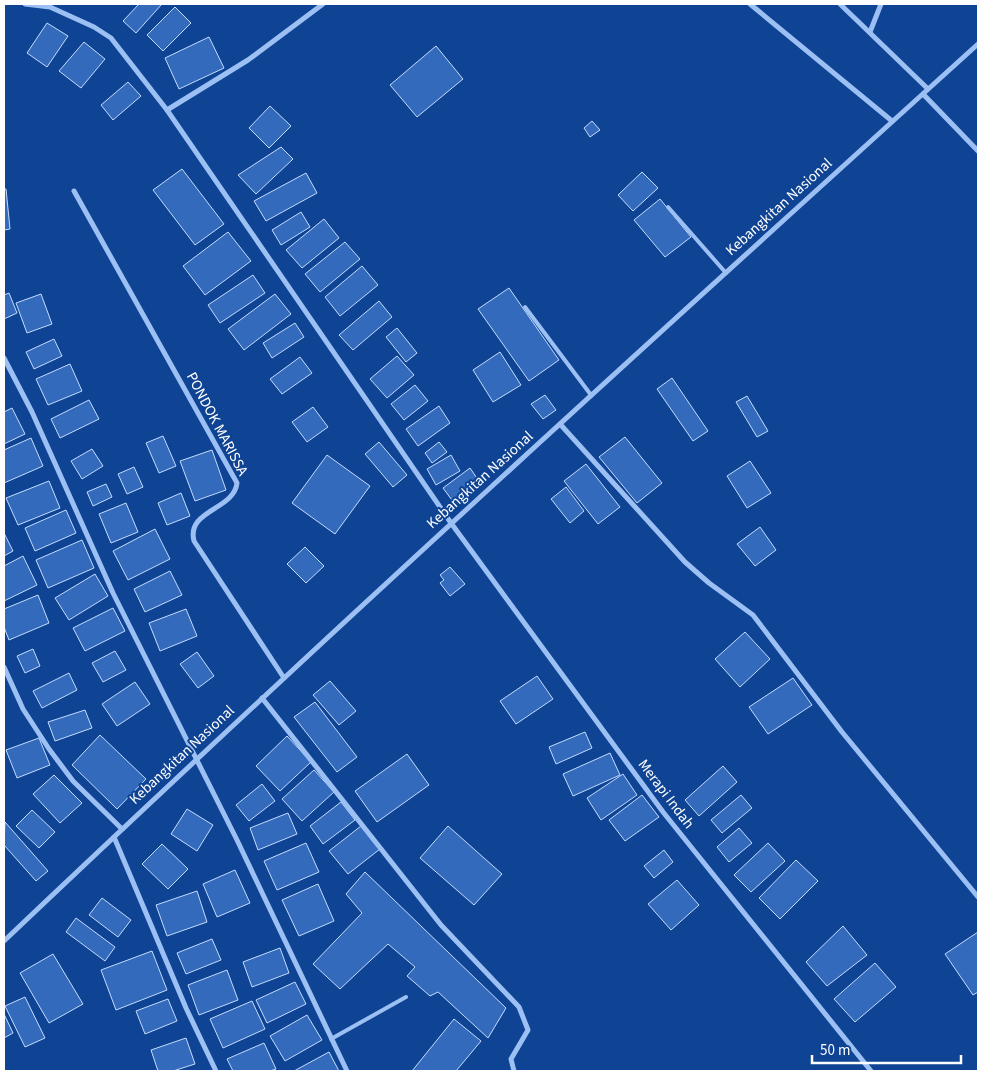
<svg xmlns="http://www.w3.org/2000/svg" width="982" height="1075" font-family="'Source Sans 3',sans-serif">
  <rect width="100%" height="100%" fill="#0f4394"/>
  <!-- building -->
  <g fill="#336abc" stroke="#c4dcfe">
    <path d="M139,4H162L136,33L123,21Z"/>
    <path d="M175,7L191,23L163,51L147,35Z"/>
    <path d="M47,23L68,36L47,67L27,53Z"/>
    <path d="M209,37L224,68L179,89L165,58Z"/>
    <path d="M84,42L105,59L81,88L59,71Z"/>
    <path d="M436,46L463,79L417,117L390,85Z"/>
    <path d="M128,82L141,96L113,120L101,105Z"/>
    <path d="M270,106L291,126L269,148L249,128Z"/>
    <path d="M592,121L600,130L590,137L584,128Z"/>
    <path d="M281,147L293,159L256,194L238,175Z"/>
    <path d="M182,169L224,224L195,245L153,190Z"/>
    <path d="M642,172L658,188L633,211L618,195Z"/>
    <path d="M306,173L317,193L266,221L254,201Z"/>
    <path d="M4,189H6L10,229L4,230Z"/>
    <path d="M660,199L691,237L665,257L634,220Z"/>
    <path d="M301,212L310,227L281,245L272,230Z"/>
    <path d="M324,219L339,238L302,268L286,250Z"/>
    <path d="M228,232L251,261L205,295L183,266Z"/>
    <path d="M345,242L360,259L320,292L305,274Z"/>
    <path d="M362,266L378,285L340,316L325,297Z"/>
    <path d="M253,275L265,293L220,323L208,305Z"/>
    <path d="M509,288L559,360L529,381L478,309Z"/>
    <path d="M9,293L17,313L4,319V295Z"/>
    <path d="M41,294L52,324L27,333L16,303Z"/>
    <path d="M275,294L291,314L244,350L228,329Z"/>
    <path d="M379,301L392,317L353,350L339,335Z"/>
    <path d="M295,323L304,337L272,358L263,343Z"/>
    <path d="M397,328L417,353L406,362L386,337Z"/>
    <path d="M54,339L62,356L34,369L26,352Z"/>
    <path d="M500,352L521,385L493,402L473,370Z"/>
    <path d="M397,356L414,375L387,398L370,379Z"/>
    <path d="M300,357L312,373L282,394L270,379Z"/>
    <path d="M70,364L82,391L48,405L36,379Z"/>
    <path d="M672,378L708,431L693,441L657,389Z"/>
    <path d="M415,385L428,401L404,420L391,404Z"/>
    <path d="M545,395L556,410L543,419L531,404Z"/>
    <path d="M747,396L768,431L757,437L736,402Z"/>
    <path d="M89,400L99,419L60,438L51,419Z"/>
    <path d="M439,406L450,423L418,446L406,429Z"/>
    <path d="M313,407L328,427L307,442L292,422Z"/>
    <path d="M12,408L25,434L4,444V412Z"/>
    <path d="M163,436L176,466L159,473L146,443Z"/>
    <path d="M625,437L662,483L637,503L599,457Z"/>
    <path d="M31,438L43,466L4,483V450Z"/>
    <path d="M379,442L407,475L393,487L365,454Z"/>
    <path d="M439,442L447,452L432,463L425,453Z"/>
    <path d="M92,449L103,466L82,479L71,461Z"/>
    <path d="M212,450L226,490L195,501L180,461Z"/>
    <path d="M327,455L370,486L335,534L292,503Z"/>
    <path d="M451,455L460,471L436,485L427,469Z"/>
    <path d="M750,461L771,493L747,508L727,476Z"/>
    <path d="M586,464L620,507L598,524L564,481Z"/>
    <path d="M134,467L143,487L127,494L118,474Z"/>
    <path d="M470,468L481,484L454,503L443,488Z"/>
    <path d="M49,481L60,508L18,525L6,498Z"/>
    <path d="M106,484L112,497L93,506L87,492Z"/>
    <path d="M566,487L584,511L570,523L551,499Z"/>
    <path d="M181,493L190,516L167,525L158,503Z"/>
    <path d="M126,503L138,532L111,543L99,514Z"/>
    <path d="M66,510L76,533L35,551L25,528Z"/>
    <path d="M760,527L776,550L755,566L737,544Z"/>
    <path d="M155,529L170,559L128,580L113,551Z"/>
    <path d="M4,533L13,551L4,556Z"/>
    <path d="M82,540L94,568L48,588L36,560Z"/>
    <path d="M305,547L324,566L306,583L287,564Z"/>
    <path d="M23,556L37,585L4,601V566Z"/>
    <path d="M450,567L465,584L450,596L440,583L444,580L440,575Z"/>
    <path d="M170,571L182,595L145,612L134,589Z"/>
    <path d="M95,574L108,596L69,620L55,598Z"/>
    <path d="M38,595L49,623L9,640L4,627V609Z"/>
    <path d="M113,608L125,631L85,651L73,628Z"/>
    <path d="M186,609L197,636L160,651L149,623Z"/>
    <path d="M745,632L770,659L740,687L715,659Z"/>
    <path d="M33,649L40,666L25,673L17,656Z"/>
    <path d="M115,651L126,670L103,682L92,663Z"/>
    <path d="M197,652L214,676L198,688L180,664Z"/>
    <path d="M69,673L77,690L42,708L33,691Z"/>
    <path d="M537,676L553,699L516,724L500,701Z"/>
    <path d="M793,678L812,705L768,734L749,707Z"/>
    <path d="M330,681L356,711L339,725L313,695Z"/>
    <path d="M135,682L150,704L117,726L102,704Z"/>
    <path d="M315,702L357,757L337,772L294,717Z"/>
    <path d="M85,710L92,728L55,741L48,722Z"/>
    <path d="M585,732L592,748L556,764L549,747Z"/>
    <path d="M100,735L146,779L117,809L72,765Z"/>
    <path d="M287,736L311,762L280,791L256,766Z"/>
    <path d="M39,738L50,765L17,778L6,750Z"/>
    <path d="M610,753L620,775L573,796L563,774Z"/>
    <path d="M407,754L429,785L377,822L355,791Z"/>
    <path d="M723,766L737,782L699,816L685,800Z"/>
    <path d="M314,770L334,792L302,821L282,799Z"/>
    <path d="M623,774L637,795L601,820L587,798Z"/>
    <path d="M54,775L82,803L60,823L33,794Z"/>
    <path d="M262,784L275,801L249,821L236,805Z"/>
    <path d="M642,795L659,817L625,841L609,820Z"/>
    <path d="M741,795L752,808L722,833L711,820Z"/>
    <path d="M341,802L355,820L323,844L310,826Z"/>
    <path d="M187,809L213,825L197,851L171,834Z"/>
    <path d="M32,810L55,832L39,848L16,826Z"/>
    <path d="M288,813L297,834L258,850L250,828Z"/>
    <path d="M5,822L48,871L36,881L4,845Z"/>
    <path d="M361,826L380,849L348,874L329,851Z"/>
    <path d="M448,826L502,874L474,905L420,858Z"/>
    <path d="M739,828L752,843L729,862L717,847Z"/>
    <path d="M306,843L319,872L277,890L264,861Z"/>
    <path d="M768,843L785,861L751,892L734,875Z"/>
    <path d="M162,844L188,869L168,889L142,864Z"/>
    <path d="M664,850L673,862L654,878L644,866Z"/>
    <path d="M796,860L818,881L780,919L759,898Z"/>
    <path d="M235,870L250,903L217,917L203,884Z"/>
    <path d="M365,872L506,1008L488,1038L438,992L430,996L407,976L415,967L388,944L340,989L313,964L362,913L346,894Z"/>
    <path d="M677,880L699,905L671,930L648,904Z"/>
    <path d="M318,884L334,921L299,936L282,900Z"/>
    <path d="M197,891L207,922L167,936L156,905Z"/>
    <path d="M102,898L131,920L118,937L89,915Z"/>
    <path d="M76,918L115,947L105,961L66,932Z"/>
    <path d="M843,926L867,955L827,986L806,962Z"/>
    <path d="M978,932V992L973,995L945,954Z"/>
    <path d="M212,939L221,960L186,974L177,953Z"/>
    <path d="M280,948L289,973L252,987L243,962Z"/>
    <path d="M152,951L167,990L116,1010L101,970Z"/>
    <path d="M53,954L83,1004L49,1023L20,973Z"/>
    <path d="M875,963L896,987L855,1022L834,999Z"/>
    <path d="M227,970L238,1000L199,1015L188,985Z"/>
    <path d="M295,982L306,1004L267,1023L256,1000Z"/>
    <path d="M25,997L45,1038L25,1047L5,1006Z"/>
    <path d="M168,999L177,1021L145,1034L136,1011Z"/>
    <path d="M252,1001L265,1029L223,1048L210,1019Z"/>
    <path d="M4,1014L13,1033L4,1038Z"/>
    <path d="M307,1015L322,1040L285,1061L270,1036Z"/>
    <path d="M454,1019L481,1041L456,1071H412Z"/>
    <path d="M186,1038L195,1064L173,1071H158L151,1050Z"/>
    <path d="M264,1043L276,1069L270,1071H233L227,1059Z"/>
    <path d="M329,1052L339,1071H294Z"/>
  </g>
  <g fill="none" stroke-linecap="round" stroke-linejoin="round">
    <!-- lane -->
    <g stroke="#9cc0f4" stroke-width="4">
      <path d="M668,207L726,273"/>
      <path d="M525,307L591,395"/>
      <path d="M331,1039L406,997"/>
    </g>
    <!-- street -->
    <g stroke="#9cc0f4" stroke-width="5">
      <path d="M25,4L50,7L94,27L111,38L167,110L451,523L663,812L871,1071"/>
      <path d="M750,4L892,121"/>
      <path d="M840,4L928,89"/>
      <path d="M870,32L881,4"/>
      <path d="M923,94L978,151"/>
      <path d="M167,110L248,60L323,4"/>
      <path d="M74,191L237,483C234,510 186,510 194,541L284,678"/>
      <path d="M4,358L32,412L113,593L237,840L347,1071"/>
      <path d="M560,424L685,562L709,583L753,615L842,732L978,897"/>
      <path d="M4,667L23,709L49,749L73,781L122,829"/>
      <path d="M262,698L441,925L519,1007L528,1030L511,1059L514,1071"/>
      <path d="M114,837L186,1008L216,1071"/>
      <path d="M4,941C324,637 651,340 978,44"/>
    </g>
  </g>
  <g text-anchor="middle" dominant-baseline="central" stroke-width="4" stroke-linejoin="round" paint-order="stroke">
    <!-- street labels -->
    <g font-size="15" fill="#fff" stroke="#0f4394">
      <text transform="translate(779 207) rotate(-42)">Kebangkitan Nasional</text>
      <text transform="translate(217 424) rotate(62)">PONDOK MARISSA</text>
      <text transform="translate(480 480) rotate(-42)">Kebangkitan Nasional</text>
      <text transform="translate(182 755) rotate(-43)">Kebangkitan Nasional</text>
      <text transform="translate(666 794) rotate(53)">Merapi Indah</text>
    </g>
  </g>
  <!-- border -->
  <rect width="982" height="1075" fill="none" stroke="#ffffff" stroke-width="10"/>
  <!-- scale -->
  <path d="M812 1055v8h149v-8" fill="none" stroke="#ffffff" stroke-width="2.5"/>
  <text x="820" y="1055" font-size="15" fill="#ffffff" stroke="#0f4394" stroke-width="4" paint-order="stroke">50 m</text>
</svg>
